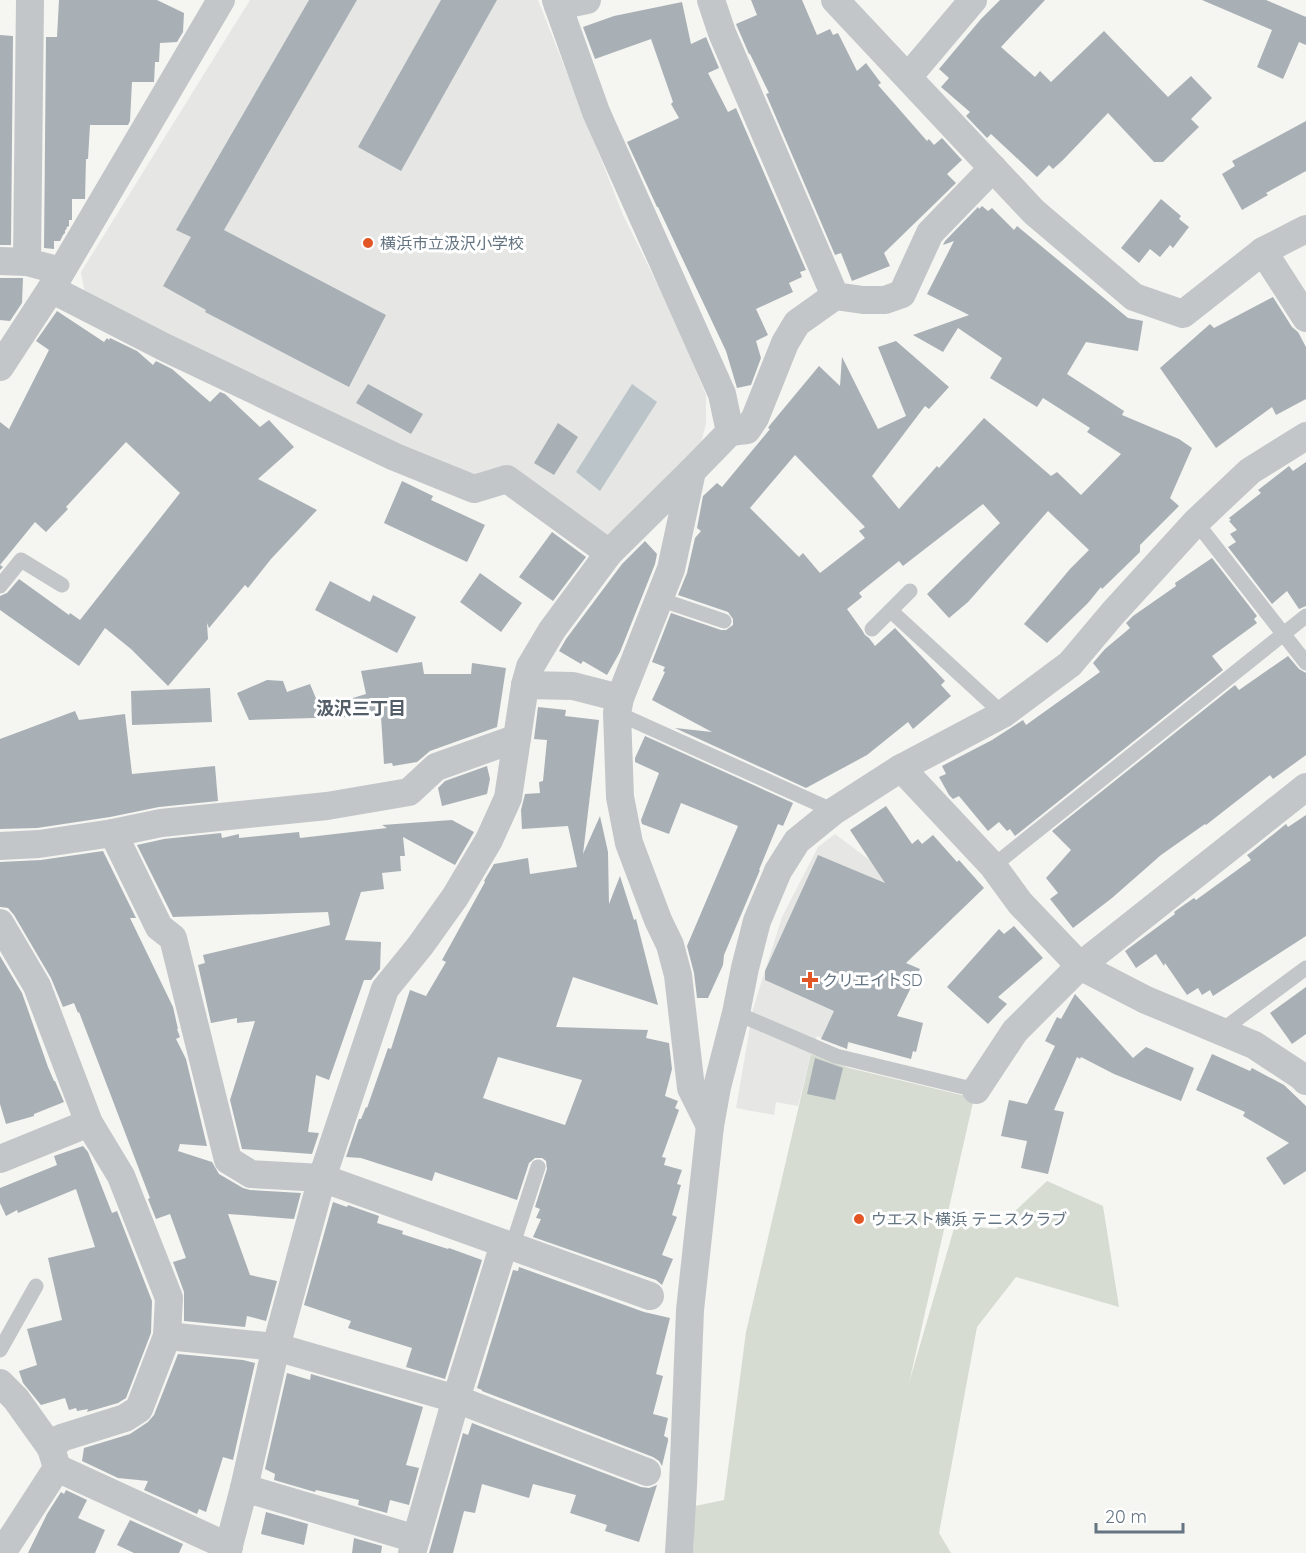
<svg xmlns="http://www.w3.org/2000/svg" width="1306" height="1553" font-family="Quicksand,'Noto Sans JP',sans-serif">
<rect width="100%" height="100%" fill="#f5f5f1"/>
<g fill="#e6e7e5">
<path d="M250,0h288l85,215 55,111 28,69v29l-7,26 -81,87h-14l-136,-59 -383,-184 -4,-22z"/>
<path d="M835,834l85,64 -51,102 -22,48 -30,-12 -6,18 -13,52 -22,-4 -2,13 -38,-7 17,-99 29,-92 36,-70z"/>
</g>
<path fill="#d6dcd2" d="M811,1054l38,14 125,30 -65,285 46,-158 41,4 51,-48 56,25 16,101 -103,-30 -39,50 -38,206 12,20h-258l2,-47 29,-6 22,-168z"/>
<path fill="#bac4c9" d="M632,384l25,18 -57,89 -24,-19z"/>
<g fill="#a8b0b6" fill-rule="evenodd">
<path d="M59,0h98l27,13 -1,19 -6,10 -17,1 -1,19h-4l-1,20h-22l-2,39 -2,4h-38l-2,34h-2l-1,40h-13v21h-3v6l-2,1 -1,3h-1v3l-2,2 -3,6h-6v8l-10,-1 2,-211h11z"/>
<path d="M309,0h48l-133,230 162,85 -37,72 -144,-75 1,-2 -43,-24 28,-49 -15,-7z"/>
<path d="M441,0h56l-96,171 -43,-24z"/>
<path d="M751,0h51l15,35 13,-6 3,6 5,-2 19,38 9,-8 15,20 -3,2 49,56 2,-2 5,6 8,-7 20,22 -15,14 9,9 -72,70 6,13 -38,15 -11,-28 -6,2 -69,-161 3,-1 -19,-39h-1l-13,-30 21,-9z"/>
<path d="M1000,0h45l-44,47 34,30 5,-6 11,11 53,-51 64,66 23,-21 21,22 -21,21 8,8 -36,35h-9l-46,-49 -45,47 -10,9 -4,-4 -12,12 -46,-43 -4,4 -21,-22 4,-4 -29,-25 8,-9 -10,-9 42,-50z"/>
<path d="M1202,0h64l40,17v28l-7,-3 -16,37 -26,-12 15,-37z"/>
<path d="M682,2l9,42 15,-7 13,31 -11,5 20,39 8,-4 70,162 -6,2 2,5 -13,6 4,9 -37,17 12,26 -12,6 5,17 -10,27 -14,3 -11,-37 -68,-144h-1l-30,-65 52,-24 -8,-14 2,-2 -22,-63 -56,20 -12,-32 31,-11z"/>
<path d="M0,35l13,1 -2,209h-11z"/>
<path d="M1306,121v50l-40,22 2,2 -26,15 -20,-36 13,-8 -3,-5z"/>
<path d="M1161,199l20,17 -2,3 10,8 -16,21 -3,-3 -10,12 -10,-8 -11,14 -18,-15z"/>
<path d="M982,206l6,5 4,-3 22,22 3,-4 111,92 15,3 -5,30 -52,-9 -19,32 57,37 -2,4 57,24 13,9 -22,50 9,8 -39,39v7l-38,37 -1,-2 -13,16 -41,40 -23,-19 46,-55 19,-19 -41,-39 -80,91 -19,16 -22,-24 73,-71 -17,-19 -80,62 -4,-5 -40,32 3,4 -15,12 15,21 3,5 4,3 6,8 20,-18 50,53 -4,4 10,11 -38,33 -5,-7 -41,33 -61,33 -131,-60 37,4 -60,-32 13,-28 -2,-1 2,-4 -13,-5 19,-49 50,17h5l7,-5v-6l-5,-7 -50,-17 9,-22 8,-35 6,-7 -4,-3 6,-32 14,-13 5,4 48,-58 -2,-1 2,-3 49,-59 21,20 2,-29 36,72 28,-13 -28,-69 18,-6 53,46 -20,22 -4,-3 -53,70 27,33 38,-43 2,2 45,-50 67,58 6,-4 24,23 40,-41 -34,-22 3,-4 -47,-30 -6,9 -47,-29 12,-20 -44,-30 -15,24 -30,-17 56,-20 -42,-21 27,-53 -11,4 2,-4 33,-34 1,2zM795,455l70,72 -6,4 6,7 -45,35 -17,-20 -4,4 -49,-49z"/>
<path d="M0,278h23l-1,25 -12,18 -10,-1z"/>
<path d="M1273,297l19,30 6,5 8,15v52l-30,16 -4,-8 -56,41 -56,-80 50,-44 4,4z"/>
<path d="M57,311l47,31 3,-4 2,2 1,-2 27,13 16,14 3,-4 16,8 38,33 10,-10 5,2 35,33 9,-7 25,27 -36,32 59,31 -46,49 -23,29 -3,-3 -36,43 -2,-5 1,16 -40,47 -37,-37 -26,-21 -26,38 -79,-56v-14l7,-3 12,-14 50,36 1,-2 10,7 100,-127 -54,-51 -60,65 2,2 -22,23 -11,-10 -35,43 3,2 -3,3v-148l9,7 40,-79 -13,-9z"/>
<path d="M368,384l55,30 -12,20 -55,-31z"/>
<path d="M558,423l20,14 -24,38 -20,-12z"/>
<path d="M1306,462v144l-7,3 -12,-18 -15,13 -44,-57 8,-5 -6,-8 7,-4 -8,-9 2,-1 -2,-2 32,-25 -3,-3 31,-24 4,5z"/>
<path d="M402,481l31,15 -2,4 54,25 -18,37 -83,-39z"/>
<path d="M552,532l34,25 -33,44 -34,-24z"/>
<path d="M645,541l12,13 -2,10 -35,88 -13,23 -24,-14 -2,3 -22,-13 7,-12 56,-75z"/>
<path d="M1212,558l45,58 -3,3 3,4 -45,33 11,14 -208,166 -5,-7 -3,2 -8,-9 -11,9 -29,-35 -6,3 -4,-4 -10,-18 7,-3 -4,-8 50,-26 31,-20 3,5 74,-53 -7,-9 12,-14 25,-21 -4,-5 7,-7 43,-30 -1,-3z"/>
<path d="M480,573l42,30 -21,29 -41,-30z"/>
<path d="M330,581l40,21 3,-7 43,22 -19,36 -82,-43z"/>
<path d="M1288,656l11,13 7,4v82l-33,24 -3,-4 -64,50 -1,-1 -44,31 -49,43 -39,30 -23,-29 8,-6 -12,-15 25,-28 -19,-19 183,-146 4,5z"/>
<path d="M422,662l2,12h47l1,-11 34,5 -9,59 -67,24 -13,11 -24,4 -1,-3 -8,1 -3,-48 -132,4 -12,-27 30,-13 16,1 4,11 23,-8 10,24 46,-14 -5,-23z"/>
<path d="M210,688l2,34 -80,3 -1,-34z"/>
<path d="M538,707l28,3 -1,6 34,4 -16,134 17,-38 8,36 1,52 11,-28 14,44 2,-1 22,86 -85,-28 -17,50 92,3 -2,8 23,5 3,26 -7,27 13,5 -3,7 4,2 -17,47 4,1 -2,7 18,5 -5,14 4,1 -9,30 5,2 -15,38 11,4 -11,26 -6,-5 -123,-43 8,-18 -5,-1 4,-9 -5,-2 12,-38 -1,-8 -4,-3h-7l-6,5 -12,37 -82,-28 -3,9 -71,-23 -15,-1 13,-38h2l5,-12 1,1 21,-60 3,1 19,-59 16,6 20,-34 -4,-2 43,-78 -1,-1 10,-17 34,-6 2,16 47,-7 -9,-41 -46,3 -1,-19 4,-16 15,-1 -1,-11 4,-1 4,-41 -13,-1zM498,1057l84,23 -17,45 -82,-27z"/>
<path d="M75,711l4,9 46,-6 7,60 83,-8 3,35 -59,6 -49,10 -73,11 -37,1v-90z"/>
<path d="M645,736l148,67 -10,23 -5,-2 -19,46h1l-36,85 -1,10 -15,33h-11l-3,-25 -7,-27 51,-120 -57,-23 -12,31 -27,-10 -1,-4 18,-47 -24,-11v-4z"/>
<path d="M487,766l3,13 -3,15 -45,12 -4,-18 7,-7z"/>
<path d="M886,806l26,38 6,-5 4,5 11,-9 24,27 2,-2 25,28 -78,75 14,6 -23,47 26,7 -7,29 -3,-1 -2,8 -63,-17 -1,7 -26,-10 13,-28 -69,-31v-9l53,-116 67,28 -35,-53z"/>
<path d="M1306,815v121l-93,60 -3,-6 -8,5 -4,-7 -11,7 -22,-32 -1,3 -8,-12 -20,14 -11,-17 50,-37 -1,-2 7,-5 13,-9 2,2 55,-40 -4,-5 3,-2 36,-29 2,3z"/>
<path d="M452,820l22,12 -19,33 -52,-28 2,19h-5l1,15 -19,2 2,16 -23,3 -16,48 36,2 -1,27 -9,11h-7l-35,100 -13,-5 -8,57 11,1 -7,21 -70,-5 -12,-49 25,-79 -18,2v-5l-26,5 -13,-58 7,-2 -2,-8 127,-30 -2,-13 -155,5 -36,-72 27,-6 57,-6 1,5 17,-4v4l60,-6 1,6 87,-10 -5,-3z"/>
<path d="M103,851l33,67h-6l43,89 5,22h-1l3,8 -4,2 10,20 21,87 -27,-2 -2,7 34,11 7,12 24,14 7,2 51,3 -7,26 -66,-5 22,61 27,6 -11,40 -19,-5 -2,11 -61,-6v-29l-11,-30 13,-4 -16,-44 -14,5 -8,-20 2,-1 -71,-186 -1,1 -4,-10 -11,4 -12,-29 -37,-63 -6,-7 -8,-1v-45l41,-2z"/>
<path d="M1014,926l29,32 -45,39 9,7 -19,20 -41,-37 52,-58 5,5z"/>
<path d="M0,956l22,37 26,74 6,14h1l9,21 -30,12v2l-28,8 -6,-20z"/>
<path d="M1306,987v47l-14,10 -22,-31z"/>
<path d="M1075,994l58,64 13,-11 48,21 -13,33 -67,-27 -33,-17 -1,2 -3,-2 -23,53 10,2 -16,62 -27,-6 6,-27 -26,-5 8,-36 18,4 28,-58 -10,-5 12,-24 4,2z"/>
<path d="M1212,1054l38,17 2,-3 32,17 22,21v65l-22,14 -18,-27 23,-15 -46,-27 2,-4 -49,-22z"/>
<path d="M815,1058l28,10 -8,32 -28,-6z"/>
<path d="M83,1146l5,6 24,61 5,-2 35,90 -1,32 -25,65 -8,5 -31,9 1,-3 -11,2 -1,-3 -7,2 -4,-12 -24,7 -18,-22 -4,-12 18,-6 -10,-36 35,-9 -14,-62 47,-11 -19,-58 -58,24 -1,-3 -11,6 -6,-13v-15l57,-23 -3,-9z"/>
<path d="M333,1202l14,5 1,-2 31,11 -2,7 26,8 -1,3 46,15 1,-1 33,12 -37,119 -39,-12 6,-19 -64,-20 3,-7 -47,-16z"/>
<path d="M519,1267l125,45 26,6 -14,56 7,2 -10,38 15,4 -4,18 4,2v3l-6,25 -3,-5 -6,-4 -171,-66v-1l-5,-2 36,-118 5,1z"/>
<path d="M178,1354l65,6 12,3 -22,97 -10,-3 -17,55 -7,-3 -2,5 -53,-24 4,-9 -30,-3 -36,-17 2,-13 46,-14 18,-12 6,-7z"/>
<path d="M287,1373l23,7 1,-6 112,33 -17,58 13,3 -10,37 -19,-5 -3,13 -29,-8 1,-5 -43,-10 -1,2 -41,-12 1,-6 -10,-5z"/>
<path d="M472,1423l169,64 8,1 8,-3 -18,57 -34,-11 2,-6 -37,-12 6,-18 -43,-11 -4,14 -47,-14 -7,29 -11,-2 -11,42h-24l34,-120 5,2z"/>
<path d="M66,1490l21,10 -9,18 27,12 -10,23h-67l19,-39 14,-22 3,2z"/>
<path d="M266,1512l42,12 -4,21 -43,-11z"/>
<path d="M130,1520l53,24 -4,9h-45l-17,-8z"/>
<path d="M354,1538l28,8 -1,7h-29z"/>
</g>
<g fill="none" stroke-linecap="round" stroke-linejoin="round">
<g stroke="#c2c6c9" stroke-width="15">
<path d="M1196,522l110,141"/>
<path d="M0,586l21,-26 41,25"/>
<path d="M659,599l65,22"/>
<path d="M891,611l112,103"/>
<path d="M872,629l38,-38"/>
<path d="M617,713l217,98"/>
<path d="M993,866l313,-250"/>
<path d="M736,1013l100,43 140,34"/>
<path d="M1221,1031l85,-63"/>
<path d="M512,1247l26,-80"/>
<path d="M0,1350l36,-64"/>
</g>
<g stroke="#c2c6c9" stroke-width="28">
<path d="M30,0l-3,262 34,9"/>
<path d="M711,0l11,33 113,263"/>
<path d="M835,0l199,212 100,85 49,17 80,-63 43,67"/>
<path d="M558,6l29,-6"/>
<path d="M908,77l65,-77"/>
<path d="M1263,251l43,-22"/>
<path d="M0,261l27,1"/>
<path d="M51,289l115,59 229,109 79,32 33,-10 102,74"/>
<path d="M0,367l51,-78 170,-289"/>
<path d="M730,432l17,-2 8,-12 30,-75 12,-20 38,-27 28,4h22l17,-6 28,-61 63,-65"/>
<path d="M692,471l-21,98 -51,129 -3,15 3,84 9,46 29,77 12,25 8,30 13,113 19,38"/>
<path d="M525,685l48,1 47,12"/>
<path d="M901,768l92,98 27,37 60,63 66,34 108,45 47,31 5,5"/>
<path d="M113,833l46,94 14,11 55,222 23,14 71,4 328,118"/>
<path d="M0,846l39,-2 74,-11 48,-10 166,-17 82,-14 27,-25 81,-29"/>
<path d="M0,923l37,63 52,137 32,53 48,122 -2,38 109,11 180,52 191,73"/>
<path d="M976,1090l39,-59 65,-65 226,-179"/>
<path d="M0,1159l89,-36"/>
<path d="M0,1383l16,16 35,49"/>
<path d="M57,1468l172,79"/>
<path d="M244,1488l172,51"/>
<path d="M2,1553l55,-85 -6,-20 10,-10 64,-20 14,-9 28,-73"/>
<path d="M227,1553l17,-65 32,-141 46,-169 63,-189 35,-43 35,-49 34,-57 19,-42 17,-113 5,-18 22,-37 57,-77 83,-82 38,-39 -8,-38 -126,-282 -40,-112"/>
<path d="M412,1553l44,-154 48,-155"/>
<path d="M679,1553l4,-67 7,-176 20,-184 7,-39 19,-74 9,-45 12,-47 21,-50 19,-30 37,-30 67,-43 102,-54 67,-50 43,-51 83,-91 54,-51 56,-35"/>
</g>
</g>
<g fill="#e25524" stroke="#fff" stroke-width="2">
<circle cx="368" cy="243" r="6"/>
<path d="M807 971h6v6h6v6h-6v6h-6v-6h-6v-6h6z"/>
<circle cx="859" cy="1219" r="6"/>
</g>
<g text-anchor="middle" stroke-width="6" stroke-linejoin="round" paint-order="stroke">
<g font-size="16" fill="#647482" stroke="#fff" text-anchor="start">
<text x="380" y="249">横浜市立汲沢小学校</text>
<text x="822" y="986">クリエイトSD</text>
<text x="871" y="1225">ウエスト横浜 テニスクラブ</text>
</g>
<g font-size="18" font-weight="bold" fill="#525d67" stroke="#fff">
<text x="361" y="715">汲沢三丁目</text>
</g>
</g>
<path d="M1096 1523v9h87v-9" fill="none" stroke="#647482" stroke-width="3"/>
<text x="1105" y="1523" font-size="18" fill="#647482" stroke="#ffffff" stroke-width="4.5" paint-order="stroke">20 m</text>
</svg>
